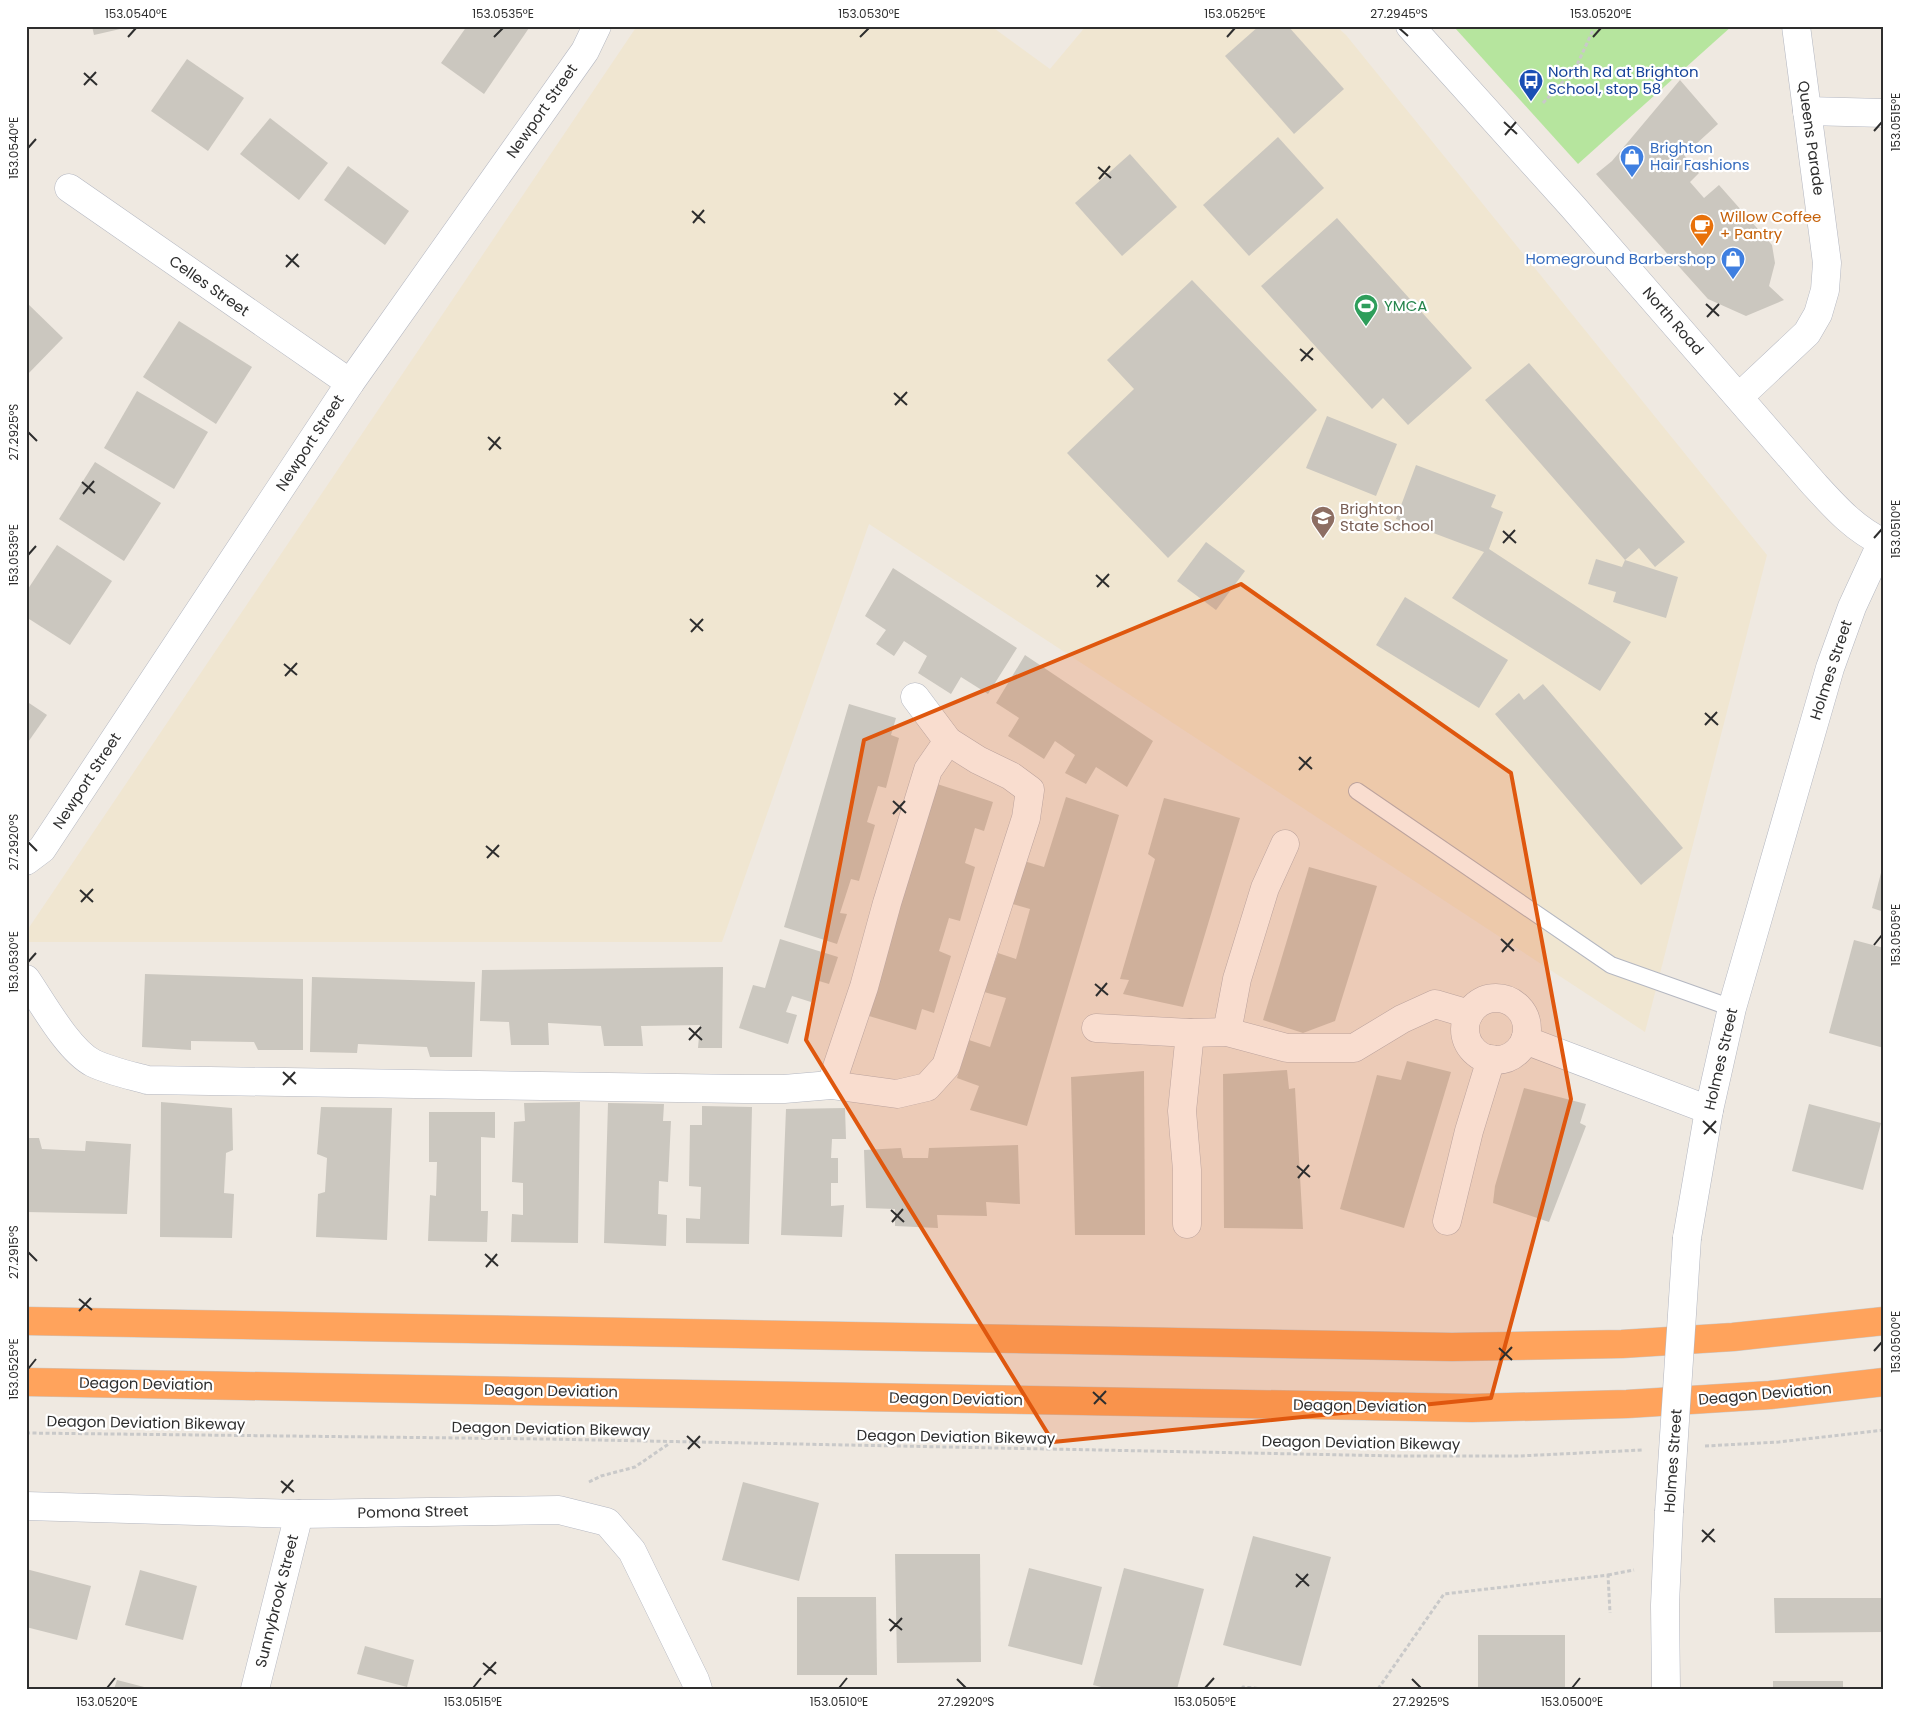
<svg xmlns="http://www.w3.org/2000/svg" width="1910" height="1715" font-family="Poppins,sans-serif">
<rect width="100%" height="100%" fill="#efe9e1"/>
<path fill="#f0e6d1" d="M637,26h354l59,43 36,-43h250l10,9 421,520 -122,477 -776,-508 -147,418h-696v-10z"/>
<path fill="#b6e59e" d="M1457,26h275l-154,138 -123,-136z"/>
<g fill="#cbc7bf">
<path d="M92,26h37v1l-35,8z"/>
<path d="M467,26h59l3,2 -45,66 -43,-31z"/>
<path d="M1259,26h29l56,63 -50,45 -69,-78z"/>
<path d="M187,59l57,39 -36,53 -57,-40z"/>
<path d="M1680,80l38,44 -34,31 15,18 -9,9 14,16 15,-13 53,60 3,18 -6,23 15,14 -38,16 -38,-17 -112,-125 16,-13z"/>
<path d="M270,118l58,45 -29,37 -59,-46z"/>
<path d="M1278,137l46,51 -75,68 -46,-51z"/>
<path d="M1130,154l47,53 -55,49 -47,-53z"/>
<path d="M348,166l61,45 -24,34 -61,-45z"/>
<path d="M1337,218l135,150 -64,57 -25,-27 -11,11 -111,-123z"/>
<path d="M1192,280l125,130 -149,148 -101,-105 67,-64 -27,-29z"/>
<path d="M26,302l37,36 -37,38z"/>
<path d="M179,321l73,46 -36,57 -73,-47z"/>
<path d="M1529,363l156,179 -30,25 -16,-19 -14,12 -140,-160z"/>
<path d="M137,391l71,41 -34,57 -70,-41z"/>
<path d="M1327,416l70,28 -21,52 -70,-28z"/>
<path d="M95,462l66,41 -37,58 -65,-42z"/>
<path d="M1416,465l80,30 -5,12 12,5 -14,37 142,93 -31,49 -148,-93 32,-46 -88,-33z"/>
<path d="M1206,542l39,29 -29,39 -39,-29z"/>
<path d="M57,545l55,36 -42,64 -44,-28v-25z"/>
<path d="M1596,559l26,8 3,-7 53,17 -12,41 -53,-16 3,-10 -28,-8z"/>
<path d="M893,568l124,80 -29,46 -27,-17 -10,17 -33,-21 9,-17 -23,-15 -10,15 -18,-12 10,-14 -21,-14z"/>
<path d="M1405,597l103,63 -29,48 -103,-63z"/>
<path d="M1025,655l128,86 -26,46 -31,-20 -10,17 -21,-11 10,-18 -20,-14 -11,18 -36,-23 11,-18 -23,-15z"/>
<path d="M1543,684l140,164 -42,37 -146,-171 24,-21 5,7z"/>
<path d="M26,701l21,14 -21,30z"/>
<path d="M849,704l47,14 -5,17 8,3 -13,50 -8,-2 -11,36 8,3 -16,56 -8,-2 -11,34 7,1 -10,30 -53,-17z"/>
<path d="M934,783l59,19 -9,29 -9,-3 -10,35 10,4 -15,54 -11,-3 -10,33 12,5 -17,57 -12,-4 -6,21 -47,-14z"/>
<path d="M1066,797l53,18 -92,311 -57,-16 9,-24 -22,-8 12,-38 21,7 16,-49 -22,-6 14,-39 18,6 14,-50 -21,-6 15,-42 20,6z"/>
<path d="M1164,798l76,20 -57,189 -60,-13 6,-14 -9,-1 35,-120 -7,-5z"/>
<path d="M1883,865h1v47l-12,-4z"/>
<path d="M1309,867l68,19 -42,135 -32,12 -40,-13z"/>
<path d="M780,939l58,18 -9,27 -10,-3 -8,21 -19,-6 -6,16 11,3 -9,29 -49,-16 14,-43 12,3z"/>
<path d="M1854,940l30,8v100l-55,-15z"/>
<path d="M723,967l-1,81h-24l2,-23 -59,1 2,20h-39l-3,-20 -53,-3 1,22h-38l-2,-23 -29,-1 2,-51z"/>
<path d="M145,974l158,5v71h-45l-4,-8 -63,-1v9l-49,-3z"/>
<path d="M312,977l163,5 -3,75h-42l-3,-10 -69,-3 -1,9 -47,-1z"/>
<path d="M1407,1061l44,11 -47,156 -64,-19 37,-134 24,5z"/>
<path d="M1287,1070l2,19 6,-1 8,141 -79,-1 -1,-154z"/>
<path d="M1144,1071l1,164h-70l-4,-158z"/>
<path d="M1524,1088l62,16 -6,19 6,3 -37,96 -56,-19 2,-17z"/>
<path d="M161,1102l71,6 1,42 -7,3 -2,40 10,1 -2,44 -72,-1z"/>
<path d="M580,1102l-2,141 -67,-1 1,-28 11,1v-32l-11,-1 2,-60 11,-1 -1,-18z"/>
<path d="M608,1103l56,1 -1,17h8l-3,61 -9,-1 -1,33 9,1 -1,31 -62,-3z"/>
<path d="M1809,1104l72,19 -18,67 -71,-19z"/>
<path d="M702,1106l50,1 -3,137 -63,-1v-25l14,1 1,-32 -12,-1 1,-61h12z"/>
<path d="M321,1107l71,1 -5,132 -71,-3 2,-43 7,-2 2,-34 -10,-4z"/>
<path d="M845,1108l1,31h-14l-1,19h7v25h-7v23l13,-1 -2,32 -61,-2 5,-126z"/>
<path d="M429,1112h66v26l-14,-1v74h7l-1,31 -59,-1 2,-46 6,1 1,-34h-8z"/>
<path d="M26,1138h13l3,11 43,2 1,-10 45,3 -4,70 -101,-2z"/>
<path d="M1018,1145l2,59 -34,-2 1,14 -50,-1 1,13 -43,-2v-17l-29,-1 -2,-58 37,-2 2,10h25l1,-10z"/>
<path d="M743,1482l76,21 -20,78 -77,-21z"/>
<path d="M1253,1536l78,21 -30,109 -78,-21z"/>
<path d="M895,1554h85l1,108 -84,1z"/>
<path d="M1029,1568l73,19 -20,78 -74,-19z"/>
<path d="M1124,1568l80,21 -27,100h-68l-16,-4z"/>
<path d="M26,1569l65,17 -14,54 -51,-13z"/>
<path d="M140,1570l57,16 -14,54 -58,-15z"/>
<path d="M797,1597h79l1,78h-80z"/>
<path d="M1774,1598h110v34l-109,1z"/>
<rect x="1478" y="1635" width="87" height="54"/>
<path d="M365,1646l49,14 -7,27 -50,-13z"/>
<path d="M117,1680l31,8v1h-34z"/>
<rect x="1773" y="1681" width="70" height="8"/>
</g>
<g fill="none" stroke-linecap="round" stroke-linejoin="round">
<defs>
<path id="lane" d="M1357,791l254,174 121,43"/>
<g id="street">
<path d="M1807,111l77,2"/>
<path d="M69,188l281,195"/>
<path d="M1739,397l68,-64 11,-19 7,-24 2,-27 -31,-237"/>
<path d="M26,861l16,-12 308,-466 235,-332 12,-25"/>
<path d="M26,979c16,23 42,71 67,84 17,8 36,12 54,17l597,9h40l47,-4 66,9 30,-7 19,-21 80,-248 4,-28 -19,-14 -33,-16 -30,-19 -33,-44"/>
<circle cx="1496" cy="1029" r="31"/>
<path d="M1096,1028l94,5 37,-1 60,16h67l48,-29 33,-15 34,10"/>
<path d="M1227,1032l10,-53 28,-91 20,-44"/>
<path d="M1525,1040l184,70"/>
<path d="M831,1085l33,-98 23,-84 41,-133 20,-29"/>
<path d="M1447,1221l22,-90 22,-72"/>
<path d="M1187,1224v-54l-5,-59 8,-78"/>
<path d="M1687,1238l22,-128 23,-102 98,-340 22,-61 30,-65"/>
<path d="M26,1506l273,8 260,-4 48,12 25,29 63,129 3,9"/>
<path d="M255,1689l44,-175"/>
<path d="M1666,1689l-1,-84 4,-93"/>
</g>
<path id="secondary" d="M1410,26l163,181 240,276c21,23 41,46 71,60"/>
<g id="highway">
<path d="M26,1321l1426,26 170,-3 111,-7 151,-16"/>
<path d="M26,1382l1446,26 155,-4 143,-9 114,-13"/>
</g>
</defs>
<use href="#lane" stroke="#b4b7c1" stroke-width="18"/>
<use href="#street" stroke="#b4b7c1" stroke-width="29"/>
<use href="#secondary" stroke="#b4b7c1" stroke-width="29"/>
<use href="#highway" stroke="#c9c9c9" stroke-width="29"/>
<g stroke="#c9c9c9" stroke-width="3" stroke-dasharray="4 2.5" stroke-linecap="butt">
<path d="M1543,103l32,-34 20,-43"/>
<path d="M26,1433l521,6 852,17h120l123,-6"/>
<path d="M1705,1446l74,-4 105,-12"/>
<path d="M589,1482l12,-6 34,-9 35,-24"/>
<path d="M1608,1575l26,-5"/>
<path d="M1242,1689l1,-2 21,2"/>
<path d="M1378,1689l66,-95 164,-19 2,38"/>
</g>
<use href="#lane" stroke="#fff" stroke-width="16"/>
<use href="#street" stroke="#fff" stroke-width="28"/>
<use href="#secondary" stroke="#fff" stroke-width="28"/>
<use href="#highway" stroke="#ffa35c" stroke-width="28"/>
<defs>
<path id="street-bridge" d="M1669,1512l18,-274"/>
</defs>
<use href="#street-bridge" stroke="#b4b7c1" stroke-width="29" stroke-linecap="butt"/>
<use href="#street-bridge" stroke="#fff" stroke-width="28"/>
</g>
<path fill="#df570e" fill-opacity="0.2" stroke="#df570e" stroke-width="4" stroke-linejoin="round" d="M1241,584l270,189 60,326 -80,299 -438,44 -247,-402 58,-300z"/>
<path fill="none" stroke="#2e2e2e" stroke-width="2" d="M1399,28l9,8M128,37l8,-9M494,37l9,-9M860,37l9,-9M1227,37l8,-9M1593,37l8,-9M84,73l13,12M84,85l12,-13M1504,122l13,12M1874,131l8,-9M1505,135l11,-13M28,148l8,-9M1098,167l13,11M1099,179l11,-13M692,211l13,12M693,223l11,-13M286,255l13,12M286,267l12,-13M1706,304l13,12M1707,317l12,-13M1300,349l13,11M1301,361l12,-13M894,393l13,12M895,405l12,-13M28,432l9,9M488,437l13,12M489,450l11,-13M82,482l13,11M83,494l11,-13M1503,531l13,12M1874,538l8,-9M1503,543l12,-13M28,555l8,-9M1096,575l13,12M1097,587l12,-13M690,619l13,12M691,632l12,-13M284,664l13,11M285,676l12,-13M1705,713l13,12M1705,725l12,-13M1299,757l13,12M1299,770l12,-13M893,801l13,12M893,814l12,-13M28,842l9,9M486,846l13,11M487,858l12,-13M80,890l13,12M81,902l12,-13M1501,939l13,12M1874,945l8,-10M1502,952l11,-13M28,962l8,-9M1095,984l13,11M1096,996l11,-13M689,1028l13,12M689,1040l12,-13M283,1072l13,12M283,1085l12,-13M1703,1121l13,12M1704,1134l12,-13M1297,1166l13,11M1298,1178l11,-13M891,1210l13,12M892,1222l11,-13M28,1252l9,9M485,1254l13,12M486,1267l11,-13M79,1299l13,11M79,1311l12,-13M1499,1348l13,12M1874,1351l8,-9M1500,1360l12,-13M28,1369l8,-10M1093,1392l13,12M1094,1404l12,-13M687,1436l13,12M688,1449l12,-13M281,1481l13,11M282,1493l11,-13M1702,1530l13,12M1702,1542l12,-13M1296,1574l13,12M1296,1587l12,-13M889,1619l13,11M890,1631l12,-13M483,1663l13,11M484,1675l12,-13M957,1679l9,9M1412,1679l9,9M107,1688l8,-10M473,1688l8,-10M839,1688l8,-10M1205,1688l9,-10M1572,1688l8,-10"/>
<defs>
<symbol id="bus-pin" viewBox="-11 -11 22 30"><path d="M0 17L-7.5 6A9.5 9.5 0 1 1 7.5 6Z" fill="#1a4fb4" stroke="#fff"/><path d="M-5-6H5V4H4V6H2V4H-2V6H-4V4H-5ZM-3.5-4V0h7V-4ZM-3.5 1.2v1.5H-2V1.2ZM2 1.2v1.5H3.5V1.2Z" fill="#fff"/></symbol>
<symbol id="shop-pin" viewBox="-11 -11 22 30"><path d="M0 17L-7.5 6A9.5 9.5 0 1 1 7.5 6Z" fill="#3f7fe0" stroke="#fff"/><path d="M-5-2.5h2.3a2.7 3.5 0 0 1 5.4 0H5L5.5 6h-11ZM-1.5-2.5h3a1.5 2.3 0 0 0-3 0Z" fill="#fff"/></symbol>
<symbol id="cafe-pin" viewBox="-11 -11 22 30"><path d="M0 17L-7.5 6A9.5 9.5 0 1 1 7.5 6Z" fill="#e8710a" stroke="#fff"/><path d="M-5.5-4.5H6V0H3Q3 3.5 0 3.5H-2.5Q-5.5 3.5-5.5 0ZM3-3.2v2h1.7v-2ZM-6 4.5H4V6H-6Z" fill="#fff"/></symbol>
<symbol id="stadium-pin" viewBox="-11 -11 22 30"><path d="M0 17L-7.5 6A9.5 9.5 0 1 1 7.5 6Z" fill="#2e9e5b" stroke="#fff"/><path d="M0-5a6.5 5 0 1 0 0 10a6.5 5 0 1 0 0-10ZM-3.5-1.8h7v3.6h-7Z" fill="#fff"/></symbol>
<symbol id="school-pin" viewBox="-11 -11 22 30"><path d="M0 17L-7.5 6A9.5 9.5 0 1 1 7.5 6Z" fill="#8d6e63" stroke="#fff"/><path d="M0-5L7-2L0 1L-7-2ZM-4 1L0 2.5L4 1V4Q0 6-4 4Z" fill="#fff"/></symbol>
</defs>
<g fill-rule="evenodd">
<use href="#bus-pin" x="1517" y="67" width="28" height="38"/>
<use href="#shop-pin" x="1618" y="143" width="28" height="38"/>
<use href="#cafe-pin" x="1688" y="212" width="28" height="38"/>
<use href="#shop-pin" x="1719" y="245" width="28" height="38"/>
<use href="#stadium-pin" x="1352" y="292" width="28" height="38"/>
<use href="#school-pin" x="1309" y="504" width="28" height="38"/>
</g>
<g text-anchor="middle" stroke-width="4.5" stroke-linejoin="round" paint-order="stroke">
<g font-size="15" fill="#164399" stroke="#fff" text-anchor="start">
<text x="1548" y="77">North Rd at Brighton<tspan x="1548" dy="17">School, stop 58</tspan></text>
</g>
<g font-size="15" fill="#2e2e2e" stroke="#fff">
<text transform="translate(542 111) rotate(-55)" y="5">Newport Street</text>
<text transform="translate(1811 138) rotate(82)" y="5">Queens Parade</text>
<text transform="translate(209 286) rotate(35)" y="5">Celles Street</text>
<text transform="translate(1673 321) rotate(49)" y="5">North Road</text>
<text transform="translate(310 443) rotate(-57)" y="5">Newport Street</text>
<text transform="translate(1831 670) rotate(-72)" y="5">Holmes Street</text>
<text transform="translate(87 781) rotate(-57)" y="5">Newport Street</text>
<text transform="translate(1721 1059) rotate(-77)" y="5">Holmes Street</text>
<text transform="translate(146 1384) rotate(1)" y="5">Deagon Deviation</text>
<text transform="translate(551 1391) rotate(1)" y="5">Deagon Deviation</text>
<text transform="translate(1765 1394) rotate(-5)" y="5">Deagon Deviation</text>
<text transform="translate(956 1399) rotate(1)" y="5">Deagon Deviation</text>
<text transform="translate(1360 1406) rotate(1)" y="5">Deagon Deviation</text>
<text transform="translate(146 1423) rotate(1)" y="5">Deagon Deviation Bikeway</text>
<text transform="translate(551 1429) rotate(1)" y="5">Deagon Deviation Bikeway</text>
<text transform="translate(956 1437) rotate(1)" y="5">Deagon Deviation Bikeway</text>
<text transform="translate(1361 1443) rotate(1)" y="5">Deagon Deviation Bikeway</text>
<text transform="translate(1673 1461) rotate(-86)" y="5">Holmes Street</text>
<text transform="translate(413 1512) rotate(-1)" y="5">Pomona Street</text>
<text transform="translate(277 1601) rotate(-76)" y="5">Sunnybrook Street</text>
</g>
<g font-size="15" fill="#366cbe" stroke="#fff" text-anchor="start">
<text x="1650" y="153">Brighton<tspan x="1650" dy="17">Hair Fashions</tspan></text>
<text x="1716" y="264" text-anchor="end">Homeground Barbershop</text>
</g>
<g font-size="15" fill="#c56008" stroke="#fff" text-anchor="start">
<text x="1720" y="222">Willow Coffee<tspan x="1720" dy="17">+ Pantry</tspan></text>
</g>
<g font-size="15" fill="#27864d" stroke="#fff" text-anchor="start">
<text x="1384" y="311">YMCA</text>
</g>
<g font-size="15" fill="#785e54" stroke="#fff" text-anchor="start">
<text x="1340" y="514">Brighton<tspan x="1340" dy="17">State School</tspan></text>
</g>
</g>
<rect width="1910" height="1715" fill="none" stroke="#ffffff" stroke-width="55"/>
<rect x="28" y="28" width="1854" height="1660" fill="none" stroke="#2e2e2e" stroke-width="2"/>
<g font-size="12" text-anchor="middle" fill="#2e2e2e">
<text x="136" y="18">153.0540°E</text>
<text x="503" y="18">153.0535°E</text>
<text x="869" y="18">153.0530°E</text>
<text x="1235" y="18">153.0525°E</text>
<text x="1399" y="18">27.2945°S</text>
<text x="1601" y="18">153.0520°E</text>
<text transform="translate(1896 122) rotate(-90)" y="4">153.0515°E</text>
<text transform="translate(14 148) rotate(-90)" y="4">153.0540°E</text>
<text transform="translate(14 432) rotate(-90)" y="4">27.2925°S</text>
<text transform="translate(1896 529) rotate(-90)" y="4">153.0510°E</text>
<text transform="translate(14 555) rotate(-90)" y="4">153.0535°E</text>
<text transform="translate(14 842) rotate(-90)" y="4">27.2920°S</text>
<text transform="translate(1896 935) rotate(-90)" y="4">153.0505°E</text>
<text transform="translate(14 962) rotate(-90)" y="4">153.0530°E</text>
<text transform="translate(14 1252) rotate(-90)" y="4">27.2915°S</text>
<text transform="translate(1896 1342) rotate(-90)" y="4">153.0500°E</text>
<text transform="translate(14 1369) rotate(-90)" y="4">153.0525°E</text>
<text x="107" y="1706">153.0520°E</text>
<text x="473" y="1706">153.0515°E</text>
<text x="839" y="1706">153.0510°E</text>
<text x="966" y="1706">27.2920°S</text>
<text x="1205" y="1706">153.0505°E</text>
<text x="1421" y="1706">27.2925°S</text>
<text x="1572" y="1706">153.0500°E</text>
</g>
</svg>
